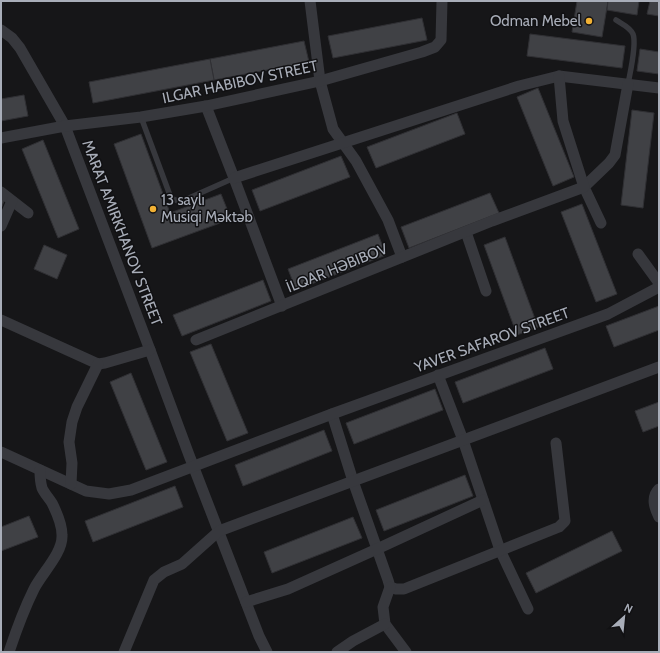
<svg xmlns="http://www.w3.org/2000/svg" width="660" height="653" font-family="Cabin,sans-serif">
<rect width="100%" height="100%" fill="#161618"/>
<g fill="#404145" stroke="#303034">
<path d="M577,1h31l-6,36 -30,-5z"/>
<path d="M608,1h31l-2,14 -30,-5z"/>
<path d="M650,1h9v15l-12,-2z"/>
<path d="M422,18l5,22 -94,18 -5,-22z"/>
<path d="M530,34l95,12 -3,22 -95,-12z"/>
<path d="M304,41l5,21 -95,18 -4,-21z"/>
<path d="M640,49l19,3v22l-22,-3z"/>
<path d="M210,59l4,21 -121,23 -4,-21z"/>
<path d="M538,88l36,89 -21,9 -36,-89z"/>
<path d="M24,95l4,21 -27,5v-22z"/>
<path d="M632,110l22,3 -11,95 -22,-3z"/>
<path d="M457,113l8,21 -89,34 -9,-21z"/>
<path d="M141,134l29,79 51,-19 10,25 -79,29 -38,-104z"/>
<path d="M43,140l36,89 -21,9 -36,-89z"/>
<path d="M341,156l9,21 -90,34 -8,-21z"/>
<path d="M490,193l9,20 -90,35 -8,-21z"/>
<path d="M1,197l4,1 -4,11z"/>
<path d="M582,204l35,90 -21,8 -35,-90z"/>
<path d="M378,234l8,21 -90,35 -8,-21z"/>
<path d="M505,237l33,90 -21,8 -33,-90z"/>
<path d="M44,245l23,10 -10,24 -23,-10z"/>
<path d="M263,280l8,21 -89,35 -9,-21z"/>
<path d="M659,306v24l-45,17 -8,-21z"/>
<path d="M211,344l37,89 -21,8 -37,-89z"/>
<path d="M545,348l8,21 -90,34 -8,-21z"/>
<path d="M131,373l36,89 -21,8 -36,-88z"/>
<path d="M435,389l8,21 -89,34 -8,-21z"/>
<path d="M659,402v24l-16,6 -8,-21z"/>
<path d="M324,430l8,21 -89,35 -8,-21z"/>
<path d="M465,475l8,21 -89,35 -8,-21z"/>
<path d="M175,486l8,21 -90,35 -8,-21z"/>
<path d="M29,516l9,21 -37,14v-24z"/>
<path d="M353,517l9,21 -90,35 -8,-21z"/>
<path d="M612,531l10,20 -86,42 -10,-20z"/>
</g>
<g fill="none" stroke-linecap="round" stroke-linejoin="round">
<g stroke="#37383d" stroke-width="5.5">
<path d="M616,20c6,4 14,7 17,14 4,10 -3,39 -5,50"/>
<path d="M141,117l30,81 9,4 54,-24"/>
</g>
<g stroke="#37383d" stroke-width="11">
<path d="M310,1l10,80 13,48 23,32 32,59 14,37"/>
<path d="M1,30l11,8 8,10 45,78 85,224 39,105 70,181 8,16"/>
<path d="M206,106l28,72 48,128"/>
<path d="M1,138l64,-12 76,-9 65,-11 114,-25 102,-29 13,-5 6,-7 1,-39"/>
<path d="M234,178l285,-92 40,-10 100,12"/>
<path d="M1,192l27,21"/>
<path d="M601,223l-17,-36 25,-24 6,-8 13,-71"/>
<path d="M1,226l11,-25"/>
<path d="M466,232l20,59"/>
<path d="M638,254l21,29"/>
<path d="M1,320l97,44 7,-1 45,-13"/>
<path d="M196,340l296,-119 92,-34 -21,-66 -4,-45"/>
<path d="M438,375l25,65 37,110 28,59"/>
<path d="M332,414l21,67 35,99 2,7 6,2h8l155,-62 6,-6 -9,-78"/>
<path d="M1,452l85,39 23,3 22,-4 201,-76 276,-100 51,-27"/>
<path d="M71,484l1,-21 -3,-21 3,-20 5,-15 21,-43"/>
<path d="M659,489c-8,8 -5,18 0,28"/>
<path d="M390,587l-7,20 2,17 21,28"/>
<path d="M246,602l42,-13 89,-40 106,-49"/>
<path d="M9,652c7,-21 15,-43 25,-63 8,-16 29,-36 28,-54 0,-11 -5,-22 -10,-32 -3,-5 -8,-10 -10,-15 -2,-7 -2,-12 -2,-18"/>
<path d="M124,652l30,-72 10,-8 18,-8 37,-33 440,-164"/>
<path d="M337,652l16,-11 32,-17"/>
</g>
</g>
<g fill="#f2b134" stroke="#111113" stroke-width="1.5">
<circle cx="589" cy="21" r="4"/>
<circle cx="153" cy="209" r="4"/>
</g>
<g text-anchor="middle" stroke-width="3" stroke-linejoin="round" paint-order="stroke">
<g font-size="15" fill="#a8adb8" stroke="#111113" text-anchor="end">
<text x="581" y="26">Odman Mebel</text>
<text x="161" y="205" text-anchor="start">13 saylı<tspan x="161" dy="17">Musiqi Məktəb</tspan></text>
</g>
<g font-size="15" fill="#a8adb8" stroke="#111113">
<text transform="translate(240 82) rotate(-12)" y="5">ILGAR HABIBOV STREET</text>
<text transform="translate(122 233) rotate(69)" y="5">MARAT AMIRKHANOV STREET</text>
<text transform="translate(337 268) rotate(-22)" y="5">İLQAR HƏBIBOV</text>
<text transform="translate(492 340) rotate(-20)" y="5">YAVER SAFAROV STREET</text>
</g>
</g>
<rect width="660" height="653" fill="none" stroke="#a8adb8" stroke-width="4"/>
<g transform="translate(624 617) rotate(27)" stroke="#111113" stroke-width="3" paint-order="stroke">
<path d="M0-3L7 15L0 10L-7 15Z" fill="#a8adb8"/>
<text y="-6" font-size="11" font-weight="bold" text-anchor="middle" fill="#a8adb8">N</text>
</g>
</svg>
